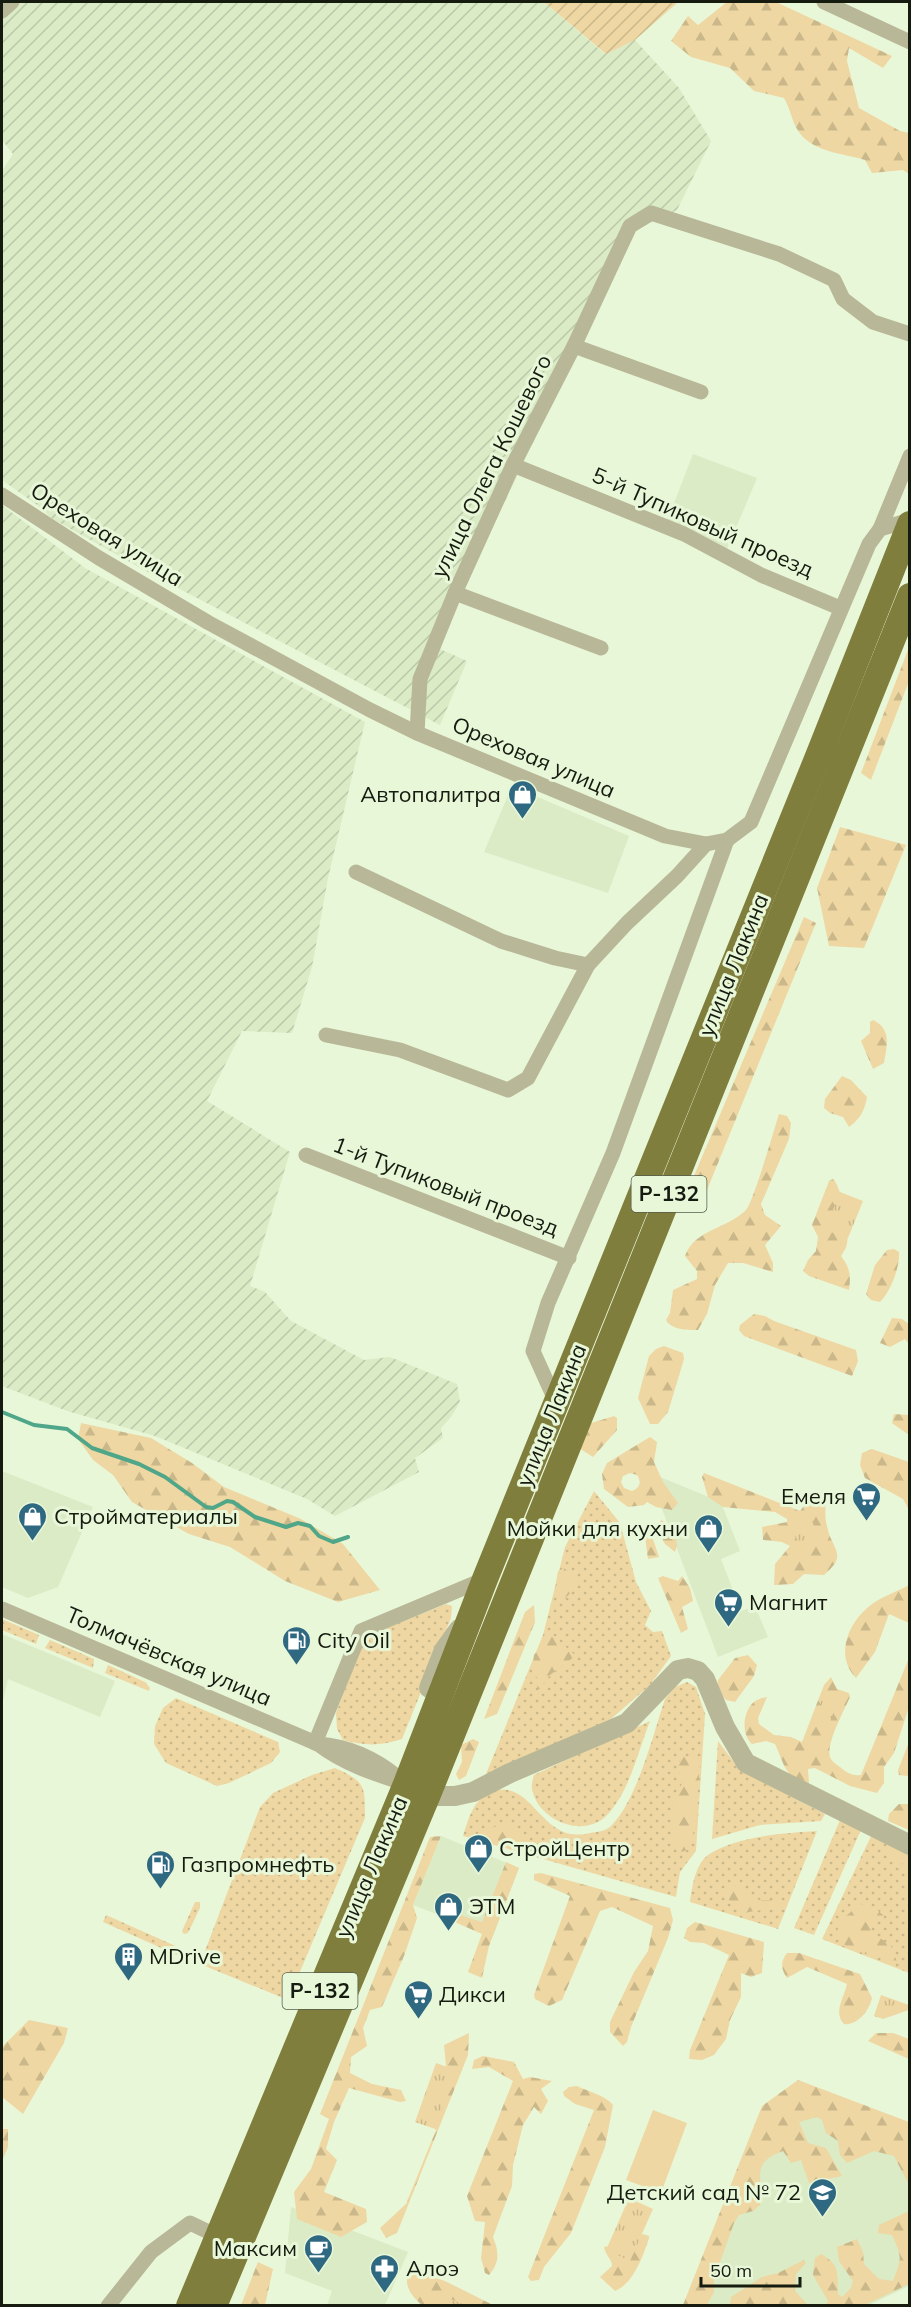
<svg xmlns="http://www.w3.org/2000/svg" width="911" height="2307" font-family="Mulish,sans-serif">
<defs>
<pattern id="industrial-furrows" width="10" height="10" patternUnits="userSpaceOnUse" patternTransform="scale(1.5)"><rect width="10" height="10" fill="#daebc6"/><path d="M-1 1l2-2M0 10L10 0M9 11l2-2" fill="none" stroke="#bac9a9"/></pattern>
<pattern id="grass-dots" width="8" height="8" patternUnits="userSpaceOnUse" patternTransform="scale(1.5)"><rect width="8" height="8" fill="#eed7a2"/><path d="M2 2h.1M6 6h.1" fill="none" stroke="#cbb88a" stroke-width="1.8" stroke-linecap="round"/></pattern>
<pattern id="forest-firs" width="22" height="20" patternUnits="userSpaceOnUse" patternTransform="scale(1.5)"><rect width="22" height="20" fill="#eed7a2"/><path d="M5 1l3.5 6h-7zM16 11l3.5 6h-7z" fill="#cbb88a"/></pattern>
<pattern id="park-tufts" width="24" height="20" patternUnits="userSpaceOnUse" patternTransform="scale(1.5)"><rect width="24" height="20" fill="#eed7a2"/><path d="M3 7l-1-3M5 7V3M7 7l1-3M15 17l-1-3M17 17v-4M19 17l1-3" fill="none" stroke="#cbb88a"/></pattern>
<pattern id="garden-furrows" width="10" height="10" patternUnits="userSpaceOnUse" patternTransform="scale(1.5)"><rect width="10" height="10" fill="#eed7a2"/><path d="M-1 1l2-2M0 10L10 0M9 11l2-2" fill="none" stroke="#cbb88a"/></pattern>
</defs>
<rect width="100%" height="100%" fill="#e9f7d9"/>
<g fill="#daebc6">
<path d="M693,454l64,24 -30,71 -61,-25z"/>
<path d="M512,786l117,50 -21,57 -124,-41z"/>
<path d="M2,1471l91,36 -35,80 -30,11 -26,-11z"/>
<path d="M648,1472l73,30 19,49 -19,8 20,52 14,-5 13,31 -50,20z"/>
<path d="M2,1634l113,47 -15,36 -92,-38 -6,26z"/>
<path d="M441,1836l78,32 -26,68 -80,-31z"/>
<path d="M802,2102l107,47v137l-40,19 -170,1 78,-195z"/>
<path d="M291,2207l117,45 -23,53h-58l5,-14 -47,-18z"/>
</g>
<g fill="url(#industrial-furrows)">
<path d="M14,2h530l61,52 30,-14 44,48 32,53 -34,69 -43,21 -176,369 -18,49 27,12 -27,64 -289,-151 -98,-55 -16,-14 -35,-25v-309l11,-17 -11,-14v-126z"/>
<path d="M2,505l83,63 280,154 -37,156 -16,89 -20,66 -50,-2 -35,70 83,51 -40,134 15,6 26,29 73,39 26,-3 67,27 3,18 -9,15 -10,11 2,10 -28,20 4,14 -84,44 -28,-17 -152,-63 -88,-25 -65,-25z"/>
</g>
<g fill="url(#grass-dots)">
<path d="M594,1491l26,32 16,59 15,29 -6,14 8,7 9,-1 9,25 -21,29 -47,41 -117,48 57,-139 22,-88z"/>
<path d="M446,1604l6,2 -1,12 -49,121c-20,7 -38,7 -59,1l-6,-11 -1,-16 27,-71 14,-10z"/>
<path d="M2,1619l37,16 -3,9 -34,-14z"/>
<path d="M50,1640l44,19 -1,9 -48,-20z"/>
<path d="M108,1665l37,17 5,6 -1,3 -44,-18z"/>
<path d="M687,1682l9,5 9,27 -9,137 -16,21 -4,25 -213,-61c6,-18 10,-37 29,-44 41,-16 48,54 98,41 7,-1 16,-2 21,-7 26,-26 42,-91 54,-127l10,-12z"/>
<path d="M176,1698l102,44 2,10 -9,11 -42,20 -12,3 -51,-23 -12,-19 1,-18 8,-18z"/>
<path d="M650,1721c-12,30 -20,69 -42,93 -23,26 -70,7 -76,-25 -1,-4 1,-10 2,-14z"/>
<path d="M718,1741l22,29 85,44 -4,7 -61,4 -48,14z"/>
<path d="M335,1768c31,14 30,18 30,50l-77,182 -88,-36 60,-157 13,-14 39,-18z"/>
<path d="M840,1820l21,10 -47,105 -20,-7z"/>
<path d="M817,1831l-39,98 -88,-27c2,-15 5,-37 18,-47 27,-19 78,-22 109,-24z"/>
<path d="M872,1834l37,18v121l-87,-34z"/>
<path d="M195,1902h5v6l-12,25 -4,1 -2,-3z"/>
<path d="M106,1915l74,33 -3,7 -74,-33z"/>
</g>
<g fill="url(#forest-firs)" fill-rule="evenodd">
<path d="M727,2h49l116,54 -9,12 -34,-20 -2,13 12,47 41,23 9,2v41l-6,-4 -31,3 -7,-13c-23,-7 -55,-8 -68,-31 -5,-8 -7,-21 -13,-31l-30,-7 -24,-23 -39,-11 -20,-16 17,-25 10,9z"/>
<path d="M909,647v34l-38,99 -10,-7z"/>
<path d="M840,827l66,18 -42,103 -35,-2 -12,-58z"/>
<path d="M804,917l12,6 -118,289 -16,-8z"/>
<path d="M873,1020c19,9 14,26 11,43l-11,6 -12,-28 9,-8v-11z"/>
<path d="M842,1076l9,4 16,17c-2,13 -7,22 -18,30l-6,-10 -13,-4 -6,-5 1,-9z"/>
<path d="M779,1114l8,2 4,7 -2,16 -28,65 4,11 16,11 -16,19 8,18v9l-30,-9h-15l-13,22 -8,29 -9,16c-12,0 -26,0 -32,-10l4,-7 3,-23 24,-11v-8l-12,-15c10,-27 42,-27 61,-46 7,-7 28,-80 33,-96z"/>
<path d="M833,1179c9,9 17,51 14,64 0,4 -4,10 -6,13 9,12 10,19 8,34l-40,-14 -6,-5 5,-11 8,-9 2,-14 -6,-12 17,-44z"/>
<path d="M894,1249l5,3c1,15 -8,39 -19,50l-9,-2 -5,-6 9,-29 12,-15z"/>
<path d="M754,1314l11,2 9,5 82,29 2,11 -6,15 -108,-40 -5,-6 1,-5z"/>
<path d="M892,1318l10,1 7,5v20l-4,-5 -15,8 -10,-4z"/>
<path d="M664,1346l19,7 1,6 -16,53 -10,12h-8l-12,-26 11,-42 7,-7z"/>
<path d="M894,1414l15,1v20l-17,-12z"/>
<path d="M614,1416l3,2v12l-24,27 -14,-9 9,-24z"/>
<path d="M81,1423l70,15 41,25 32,24 77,32 42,25 37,46 -42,12 -53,-21 -55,-34 -41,-13 -57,-32 -19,-27 -20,-15 -15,-21z"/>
<path d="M650,1437l7,5 -3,20 9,20 15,21 -6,7 -16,-3 -9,-5 -3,3 -16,2 -24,-18 -2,-15 5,-11zM630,1473l7,2c5,7 3,13 -5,16l-8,-3 -3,-6 2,-6z"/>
<path d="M872,1449l37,13v48l-6,-11 -38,-21 -5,-13 2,-12z"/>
<path d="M704,1473l96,38 14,-19h12c0,11 -2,24 1,34 5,25 22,28 -3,49l-20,-1 -11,10 -19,1 1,-21 15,-18 -8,-4 -19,-2 -1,-13 25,-5v-3l-12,-7 -52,-5 -15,-10 -6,-20z"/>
<path d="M661,1520l13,7 3,19 -2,6 -10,-8 -8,-15z"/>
<path d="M644,1530l7,3 8,24 -11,2z"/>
<path d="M564,1568l11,9v12l-10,9 -11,-3 4,-24z"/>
<path d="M663,1576l15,5 4,-5 8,12 3,13 -11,6 6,22 -7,4 -23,-55z"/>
<path d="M909,1585v38l-20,-9 -14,38 -19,26c-23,-24 -6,-60 19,-76 11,-7 23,-11 34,-17z"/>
<path d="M534,1605l1,17 -38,92 -13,5 41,-107z"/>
<path d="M549,1635c11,4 16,12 25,19v3l-24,18 -10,14h-3l2,-9 -7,-8 2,-17z"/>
<path d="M748,1655l9,10 -3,11 -19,26 -9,-2 -9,-10 1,-10 17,-22z"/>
<path d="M909,1658v49l-15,46 -10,14v16l-7,10 -27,-7 -35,-18 -7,1 1,14c-24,-3 -25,-20 -34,-39l-9,-3 -14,3c-12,-10 -9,-37 5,-44 3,-2 7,-2 10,-3l-9,21 1,6 15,11 17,2 11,5 22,-57 7,-8 6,12 12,4 1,4c-6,14 -24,46 -20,60 2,5 6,7 10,10 7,6 12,9 21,8z"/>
<path d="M473,1739l6,3 -13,34 -7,4 -3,-6 6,-12 -1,-17z"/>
<path d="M909,1742v33l-2,1 -8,-1 -1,-5z"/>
<path d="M698,1756l2,10 -7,69 -3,13 -8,4 -7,-6 -3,-10 1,-31 9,-22 -4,-18 4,-8z"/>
<path d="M899,1804h10v26l-21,-9 1,-7z"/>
<path d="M499,1825h10l21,13 -1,10 -28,-1 -16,-10 5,-8z"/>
<path d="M441,1836l-28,69 4,13 -13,38 -22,51 -12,3 -7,18 4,18 -16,11 -1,16 22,11 29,6 5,11 -6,1 -51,-14 -15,34 -8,27 11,11 -13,32 42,17 1,13 -26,15 -44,-18 -3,-27 17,-23 18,-50 -9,-5 110,-277z"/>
<path d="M888,1846l21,6v29h-2l-4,-17 -15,-12z"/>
<path d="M506,1862l13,6 -30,78 -7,32 -14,-6 14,-38 -48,-21 3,-5 45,14z"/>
<path d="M541,1873l129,35 3,12 -5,18 -37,89 -4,15 -4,4 -13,-14v-10l24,-50 14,-21 5,-25 -41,-19 -12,4 -38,89 -13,6 -14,-7 -1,-4 36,-99 -36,-16v-6z"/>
<path d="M734,1886h6c12,17 20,14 39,14l1,7 -37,6 -19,-18v-4z"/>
<path d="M860,1904l14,3 10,9 -1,3 -14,2 3,11 19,14 6,16c-14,-4 -49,-10 -57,-22 -4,-6 -2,-12 -1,-18z"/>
<path d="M695,1922l69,20 -2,31 -11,4 -10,-4v24l-11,23 -4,19 -12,16 -12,5 -13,-1 1,-9 39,-95 -25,-12 -14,-1 -6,-4 3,-10z"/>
<path d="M787,1953h12l61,21 12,24c-3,13 -15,28 -28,26 -11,-12 0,-26 3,-40l-40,-17 -20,11c-6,-9 -7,-16 0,-25z"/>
<path d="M29,2020l39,8 -4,15 -41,71 -21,-17v-50z"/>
<path d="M469,2033l-1,22 -71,178 -11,5 -6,-10 26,-24 30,-74 -11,-13 21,-51 -2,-21z"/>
<path d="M876,2033h17l16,6v20l-41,-18z"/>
<path d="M483,2056l31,6 9,17 7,-2 22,4 -11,8 7,12 -7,13 -7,-7 -11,18 -10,40 -1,21 -19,51c6,15 7,25 -4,38l-4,-2 -4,-15 4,-36 -10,-1 -8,-25 46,-115 -24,-14 -17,2 2,-9z"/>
<path d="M798,2080l111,42v63l-15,-29 -20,-5 -27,12 -7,-8 -2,-14 -12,-8 -4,-13 -5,-3 -18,5 9,21 18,5 16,28 -33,7 -8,-23 -10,3 -8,-12c-34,13 -19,24 -23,54l-7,6 -14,4 -5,8 -20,56v13l-7,13h-24l79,-199z"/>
<path d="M577,2086c12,6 28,9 36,19l-8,42 -34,86 -27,34 -5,13 -8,1 -3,-4 66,-167 -19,-6 -11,-8 -1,-4 6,-5z"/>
<path d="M2,2129h6v18l-6,14z"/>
<path d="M909,2211v73l-44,21h-39l2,-4 -15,-26 2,-17 6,-4c20,11 16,20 17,40l4,3 9,-9 2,-7 -14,-20 -2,-14 20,-8 6,13 1,12 15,15 14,2c9,-22 9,-25 -1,-46l-14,-2 1,-8z"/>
<path d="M643,2234l6,2v2c-6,18 -15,45 -34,53l-15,-14 12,-11c0,-7 -7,-11 -8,-19l30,-6z"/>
<path d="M804,2260l2,3 -10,11 -1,17 13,14h-78l1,-8 31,-20 16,-4z"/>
<path d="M258,2262l15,7 -8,36h-24z"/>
<path d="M412,2270l33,11 48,24h-71c-10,-8 -22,-23 -10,-35z"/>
</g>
<g fill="url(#park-tufts)">
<path d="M840,1192l23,9 -15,37 -23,-8z"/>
<path d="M812,1517l6,22 -20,6 -7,-22z"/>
<path d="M824,1694l14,6 -11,30 -15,-5z"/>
<path d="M881,1995l28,10v5l-26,9 -9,-3z"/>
<path d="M436,2063l20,7 -21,59 -20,-7z"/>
<path d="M629,2198l24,11 -23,52 -24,-11z"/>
<path d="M441,2295l24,10h-28z"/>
</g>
<path fill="url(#garden-furrows)" d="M544,2h132l1,1 -42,37 -29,14z"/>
<path fill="#eed7a2" d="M653,2110l34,13 -26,70 -35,-13z"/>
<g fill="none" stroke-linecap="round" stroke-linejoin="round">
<path stroke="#50a688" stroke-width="4" d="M2,1412l32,13 33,4 25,19 47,16 26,13 41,30 7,1 14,-7 6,1 22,15 31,10 12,-4 12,3 9,10 14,6 15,-5"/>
<g stroke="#b8b899" stroke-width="15">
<path d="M824,2l86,40"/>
<path d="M2,11l10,-9"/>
<path d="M574,346l127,46"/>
<path d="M513,465l171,69 77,41 79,33"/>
<path d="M2,495l97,63 110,65 161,87 47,23 248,103 41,8 21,-4 24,-18 118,-278 11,-15 30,-9"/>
<path d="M880,529l30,-73"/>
<path d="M455,593l146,55"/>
<path d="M417,733l3,-54 35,-86 58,-128 61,-119 56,-120 21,-13 128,41 55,26 9,19 30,23 37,12"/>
<path d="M356,872l145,69 54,17 33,7 39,-42 50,-47 29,-32"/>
<path d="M326,1035l74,15 108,40 20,-12 60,-113"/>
<path d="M306,1155l263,103"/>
<path d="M556,1402l-23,-51 15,-48 65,-150 114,-313"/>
<path d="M2,1609l316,135c26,20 57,30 88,40"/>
<path d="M315,1743l46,-112 124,-52"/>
<path d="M318,1744c30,2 58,15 81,34"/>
<path d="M108,2306l43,-54 39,-29 27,13"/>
</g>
<g stroke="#b8b899" stroke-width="20">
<path d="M429,1688l15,-38 15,-21"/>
<path d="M416,1787l22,9h17l18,-4 37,-19 117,-50 51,-53 10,-2 10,3 7,8 20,48 21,36 164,82"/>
</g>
<g stroke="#807e3c" stroke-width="26">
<path d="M189,2306l217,-522 79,-205 336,-830 89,-225"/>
<path d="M214,2306l215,-514 481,-1196"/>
</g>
</g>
<defs>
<symbol id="shop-pin" viewBox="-11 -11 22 30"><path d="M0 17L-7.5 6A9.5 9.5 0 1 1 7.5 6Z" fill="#2f6881" stroke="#e9f7d9"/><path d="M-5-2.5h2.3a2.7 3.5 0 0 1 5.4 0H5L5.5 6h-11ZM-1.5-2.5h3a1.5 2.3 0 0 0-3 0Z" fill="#fff"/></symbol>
<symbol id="supermarket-pin" viewBox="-11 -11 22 30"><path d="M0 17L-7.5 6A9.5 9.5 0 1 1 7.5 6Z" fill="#2f6881" stroke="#e9f7d9"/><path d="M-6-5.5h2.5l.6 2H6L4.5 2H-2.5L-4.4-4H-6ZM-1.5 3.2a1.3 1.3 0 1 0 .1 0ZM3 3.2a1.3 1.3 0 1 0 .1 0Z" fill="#fff"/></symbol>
<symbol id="fuel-pin" viewBox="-11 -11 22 30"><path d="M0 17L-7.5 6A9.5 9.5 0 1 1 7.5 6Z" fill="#2f6881" stroke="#e9f7d9"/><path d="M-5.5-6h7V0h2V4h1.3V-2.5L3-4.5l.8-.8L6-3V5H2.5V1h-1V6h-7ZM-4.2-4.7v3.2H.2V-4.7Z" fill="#fff"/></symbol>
<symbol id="building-pin" viewBox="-11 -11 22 30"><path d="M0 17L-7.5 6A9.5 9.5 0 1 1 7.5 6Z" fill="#2f6881" stroke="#e9f7d9"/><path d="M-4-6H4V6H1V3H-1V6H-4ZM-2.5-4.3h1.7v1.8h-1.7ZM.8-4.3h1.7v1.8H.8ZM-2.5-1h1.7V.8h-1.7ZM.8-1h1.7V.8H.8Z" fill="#fff"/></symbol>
<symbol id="school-pin" viewBox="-11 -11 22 30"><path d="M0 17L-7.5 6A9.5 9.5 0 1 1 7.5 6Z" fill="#2f6881" stroke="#e9f7d9"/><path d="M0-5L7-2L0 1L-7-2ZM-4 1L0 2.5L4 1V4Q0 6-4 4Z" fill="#fff"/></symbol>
<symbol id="cafe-pin" viewBox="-11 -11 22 30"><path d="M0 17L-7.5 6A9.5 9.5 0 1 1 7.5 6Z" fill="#2f6881" stroke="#e9f7d9"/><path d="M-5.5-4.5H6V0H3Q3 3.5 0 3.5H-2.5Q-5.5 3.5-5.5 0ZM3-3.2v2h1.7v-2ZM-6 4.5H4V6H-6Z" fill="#fff"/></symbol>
<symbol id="pharmacy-pin" viewBox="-11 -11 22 30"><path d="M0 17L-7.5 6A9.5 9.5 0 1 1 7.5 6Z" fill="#2f6881" stroke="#e9f7d9"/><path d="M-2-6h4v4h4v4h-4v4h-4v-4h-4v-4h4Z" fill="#fff"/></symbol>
</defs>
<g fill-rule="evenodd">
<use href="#shop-pin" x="506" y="778" width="33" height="45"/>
<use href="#supermarket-pin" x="850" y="1480" width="33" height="45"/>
<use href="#shop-pin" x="16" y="1500" width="33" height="45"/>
<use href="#shop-pin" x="692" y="1512" width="33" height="45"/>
<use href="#supermarket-pin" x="712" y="1586" width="33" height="45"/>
<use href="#fuel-pin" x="280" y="1624" width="33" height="45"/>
<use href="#shop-pin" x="462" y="1832" width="33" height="45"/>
<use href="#fuel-pin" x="144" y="1848" width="33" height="45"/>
<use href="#shop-pin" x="432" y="1890" width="33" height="45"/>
<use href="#building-pin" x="112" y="1940" width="33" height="45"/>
<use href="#supermarket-pin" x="402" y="1978" width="33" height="45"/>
<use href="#school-pin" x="806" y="2176" width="33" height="45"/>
<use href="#cafe-pin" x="302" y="2232" width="33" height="45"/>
<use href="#pharmacy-pin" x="368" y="2252" width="33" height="45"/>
</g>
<g text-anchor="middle" stroke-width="6" stroke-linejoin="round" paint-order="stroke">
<g fill="#e9f7d9" stroke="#555d4c" stroke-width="1.5">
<rect x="631.5" y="1176" width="75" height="36" rx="4.5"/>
<rect x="282.5" y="1973" width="75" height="36" rx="4.5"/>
</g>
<g font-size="21" font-weight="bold" fill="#161b10">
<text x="669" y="1201">Р-132</text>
<text x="320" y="1998">Р-132</text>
</g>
<g font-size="22" fill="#161b10" stroke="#e9f7d9">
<text transform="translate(491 466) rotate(-64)" y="8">улица Олега Кошевого</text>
<text transform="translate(703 522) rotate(24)" y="8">5-й Тупиковый проезд</text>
<text transform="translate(107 534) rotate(32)" y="8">Ореховая улица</text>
<text transform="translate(534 757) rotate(23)" y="8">Ореховая улица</text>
<text transform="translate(733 965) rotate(-68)" y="8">улица Лакина</text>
<text transform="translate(446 1186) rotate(21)" y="8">1-й Тупиковый проезд</text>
<text transform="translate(551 1415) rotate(-68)" y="8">улица Лакина</text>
<text transform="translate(169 1656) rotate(23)" y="8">Толмачёвская улица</text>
<text transform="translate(371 1867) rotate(-67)" y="8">улица Лакина</text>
</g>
<g font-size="22" fill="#161b10" stroke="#e9f7d9" text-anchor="start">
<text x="501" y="802" text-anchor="end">Автопалитра</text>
<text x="846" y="1504" text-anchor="end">Емеля</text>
<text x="54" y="1524">Стройматериалы</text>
<text x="688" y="1536" text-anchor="end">Мойки для кухни</text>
<text x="749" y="1610">Магнит</text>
<text x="317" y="1648">City Oil</text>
<text x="499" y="1856">СтройЦентр</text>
<text x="181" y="1872">Газпромнефть</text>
<text x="469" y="1914">ЭТМ</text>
<text x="149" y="1964">MDrive</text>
<text x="439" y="2002">Дикси</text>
<text x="801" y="2200" text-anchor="end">Детский сад № 72</text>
<text x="297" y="2256" text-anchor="end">Максим</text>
<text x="406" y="2276">Алоэ</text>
</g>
</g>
<rect width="911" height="2307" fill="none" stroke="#161b10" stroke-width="6"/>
<path d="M701 2277v9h99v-9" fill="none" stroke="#161b10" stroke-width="3"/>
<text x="710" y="2277" font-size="18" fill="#161b10" stroke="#e9f7d9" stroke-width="4.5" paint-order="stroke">50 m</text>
</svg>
